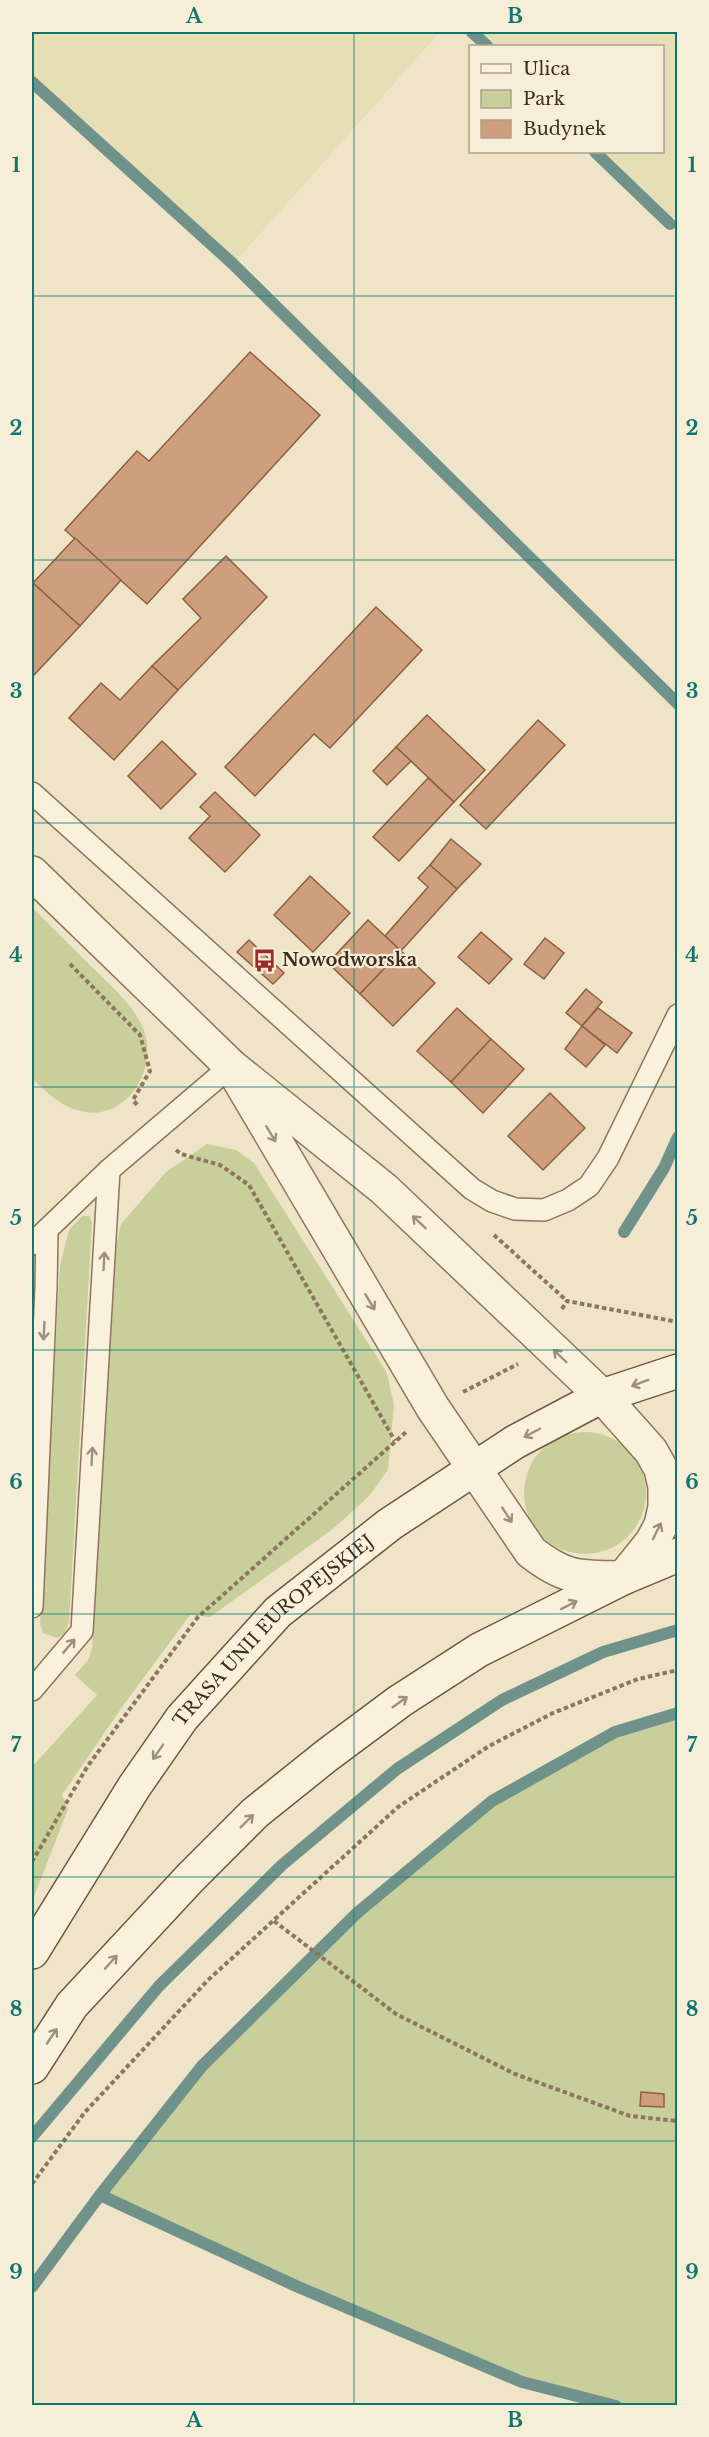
<svg xmlns="http://www.w3.org/2000/svg" width="709" height="2437" font-family="'Libre Baskerville',serif">
<rect width="100%" height="100%" fill="#f0e4c8"/>
<g fill="#e6deb5">
<path d="M32,32h408l-207,232 -201,-182z"/>
<path d="M472,32h205l1,173 -8,19 -75,-72h67v-106h-175z"/>
</g>
<g fill="#c9cf9b">
<path d="M32,907c21,22 43,43 65,65 16,16 37,34 46,56 17,40 -17,95 -63,83 -20,-5 -35,-20 -48,-33z"/>
<path d="M207,1144l29,6 18,13 133,210 7,32 -6,65 -19,26 -36,33 -123,88 -20,-2 -65,88 -63,92 6,14 -36,93v-135l65,-72 -22,-20 13,-15 4,-11 22,-396 7,-29 45,-52z"/>
<path d="M82,1216h7l3,6 -23,401 -5,11 -7,4 -14,-5 -3,-9 20,-359 9,-35z"/>
<circle cx="585" cy="1493" r="61"/>
<path d="M677,1713v692h-61l-94,-23 -226,-96 -196,-91 102,-129 155,-153 135,-112 123,-69z"/>
</g>
<g fill="none" stroke-linecap="round" stroke-linejoin="round">
<g stroke="#6f938a" stroke-width="12">
<path d="M472,32l15,14"/>
<path d="M32,82l201,182 445,440"/>
<path d="M595,152l75,72"/>
<path d="M624,1232l40,-64 14,-31"/>
<path d="M32,2137l127,-151 123,-121 115,-96 105,-69 101,-48 75,-22"/>
<path d="M100,2195l196,91 226,96 94,24"/>
<path d="M32,2287l68,-92 102,-129 155,-153 135,-112 123,-69 63,-19"/>
</g>
</g>
<g fill="#cf9f7d" stroke="#8d5f41" stroke-width="1.5">
<path d="M250,352l70,63 -173,189 -82,-74 72,-79 12,10z"/>
<path d="M75,538l46,42 -41,46 -47,-43z"/>
<path d="M226,556l41,41 -89,93 -26,-24 49,-48 -18,-19z"/>
<path d="M33,583l47,43 -48,51v-92z"/>
<path d="M376,607l46,43 -92,98 -16,-14 -59,62 -30,-29z"/>
<path d="M152,666l26,24 -64,70 -45,-42 32,-35 19,17z"/>
<path d="M427,715l58,55 -31,32 -58,-55z"/>
<path d="M538,720l27,25 -79,84 -26,-24z"/>
<path d="M162,741l34,33 -35,35 -33,-33z"/>
<path d="M396,747l15,14 -24,24 -14,-14z"/>
<path d="M428,778l26,24 -55,59 -26,-24z"/>
<path d="M215,792l45,43 -35,37 -36,-34 21,-22 -10,-9z"/>
<path d="M451,839l30,25 -24,25 -27,-24z"/>
<path d="M430,865l27,24 -56,62 -16,-15 43,-49 -10,-9z"/>
<path d="M310,876l40,37 -37,39 -39,-37z"/>
<path d="M368,920l33,31 -41,43 -32,-31z"/>
<path d="M481,932l31,27 -23,25 -31,-27z"/>
<path d="M545,938l19,15 -20,26 -20,-15z"/>
<path d="M249,940l35,33 -11,11 -36,-32z"/>
<path d="M401,951l34,32 -42,43 -33,-32z"/>
<path d="M586,989l16,13 -20,24 -16,-13z"/>
<path d="M457,1008l34,31 -40,43 -34,-31z"/>
<path d="M598,1008l34,25 -15,20 -35,-27z"/>
<path d="M582,1026l23,19 -19,22 -21,-18z"/>
<path d="M491,1039l33,30 -41,44 -32,-31z"/>
<path d="M550,1093l35,35 -42,42 -35,-34z"/>
<path d="M641,2092l23,2v13l-24,-1z"/>
</g>
<g fill="none" stroke-linecap="round" stroke-linejoin="round">
<defs>
<g id="service">
<path d="M32,793l440,396 20,12 23,8 29,1 24,-10 21,-14 19,-28 70,-143"/>
<path d="M32,1244l77,-74 122,-104"/>
<path d="M32,1607l14,-319 1,-58"/>
<path d="M32,1690l50,-59 27,-461"/>
</g>
<path id="tertiary" d="M32,873l199,193 153,123 218,207 49,55 10,18 4,18v20l-4,18 -9,17 -29,36c-43,-1 -56,2 -92,-26l-98,-144 -202,-342"/>
<g id="secondary">
<path id="s1" d="M32,1952l102,-165 48,-69 96,-106 112,-88 125,-82 87,-46 76,-25"/>
<path d="M32,2067l40,-62 118,-127 65,-65 71,-57 74,-55 79,-51 144,-72 55,-23"/>
</g>
</defs>
<use href="#service" stroke="#8d765c" stroke-width="24"/>
<use href="#tertiary" stroke="#8d765c" stroke-width="36"/>
<use href="#secondary" stroke="#6f573f" stroke-width="36"/>
<g stroke="#8d765c" stroke-width="4" stroke-dasharray="4.5 3" stroke-linecap="butt">
<path d="M70,964l70,71 10,36 -17,29 5,6"/>
<path d="M176,1150l5,4 39,11 29,20 146,256"/>
<path d="M494,1235l73,66"/>
<path d="M562,1309l5,-8 111,21"/>
<path d="M463,1392l55,-28"/>
<path d="M32,1862l55,-95 111,-150 208,-185"/>
<path d="M274,1921l122,93 119,60 115,42 48,5"/>
<path d="M32,2184l53,-72 122,-131 191,-174 91,-61 64,-33 85,-34 40,-9"/>
</g>
<use href="#service" stroke="#faf1dc" stroke-width="21"/>
<use href="#tertiary" stroke="#faf1dc" stroke-width="33"/>
<use href="#secondary" stroke="#faf1dc" stroke-width="33"/>
</g>
<defs><path id="oneway-shaft" d="M-6 0H5M1.5-3L5.5 0L1.5 3" fill="none" stroke-width="1.6" stroke-linecap="round" stroke-linejoin="round" transform="scale(1.5)"/></defs>
<g stroke="#9c907e">
<use href="#oneway-shaft" transform="translate(271 1134) rotate(59)"/>
<use href="#oneway-shaft" transform="translate(419 1222) rotate(-137)"/>
<use href="#oneway-shaft" transform="translate(104 1261) rotate(-87)"/>
<use href="#oneway-shaft" transform="translate(370 1302) rotate(59)"/>
<use href="#oneway-shaft" transform="translate(44 1331) rotate(93)"/>
<use href="#oneway-shaft" transform="translate(560 1356) rotate(-136)"/>
<use href="#oneway-shaft" transform="translate(640 1383) rotate(160)"/>
<use href="#oneway-shaft" transform="translate(532 1433) rotate(152)"/>
<use href="#oneway-shaft" transform="translate(92 1456) rotate(-87)"/>
<use href="#oneway-shaft" transform="translate(507 1515) rotate(57)"/>
<use href="#oneway-shaft" transform="translate(657 1531) rotate(-64)"/>
<use href="#oneway-shaft" transform="translate(569 1605) rotate(-27)"/>
<use href="#oneway-shaft" transform="translate(69 1646) rotate(-50)"/>
<use href="#oneway-shaft" transform="translate(400 1702) rotate(-35)"/>
<use href="#oneway-shaft" transform="translate(158 1752) rotate(125)"/>
<use href="#oneway-shaft" transform="translate(247 1821) rotate(-45)"/>
<use href="#oneway-shaft" transform="translate(111 1962) rotate(-48)"/>
<use href="#oneway-shaft" transform="translate(52 2036) rotate(-56)"/>
</g>
<path fill="none" stroke="#0f766e" stroke-width="1.5" stroke-opacity="0.55" d="M354,32v2374M32,296h646M32,560h646M32,823h646M32,1087h646M32,1350h646M32,1614h646M32,1877h646M32,2141h646"/>
<defs>
<symbol id="bus-bare" viewBox="-9 -9 18 18"><path d="M-5-6H5V4H4V6H2V4H-2V6H-4V4H-5ZM-3.5-4V0h7V-4ZM-3.5 1.2v1.5H-2V1.2ZM2 1.2v1.5H3.5V1.2Z" fill="#9e2a2b" stroke="#f7eed8" stroke-width="2.5" paint-order="stroke"/></symbol>
</defs>
<g fill-rule="evenodd">
<use href="#bus-bare" x="248" y="944" width="33" height="33"/>
</g>
<g text-anchor="middle" stroke-width="4.5" stroke-linejoin="round" paint-order="stroke">
<g font-size="18" font-weight="bold" fill="#3d2e20" stroke="#f7eed8" text-anchor="start">
<text x="282" y="966">Nowodworska</text>
</g>
<g font-size="18" fill="#3d2e20" stroke="#f7eed8">
<text dy="6" stroke="none"><textPath href="#s1" startOffset="405">TRASA UNII EUROPEJSKIEJ</textPath></text>
</g>
</g>
<rect width="709" height="2437" fill="none" stroke="#f7eed8" stroke-width="66"/>
<rect x="469" y="45" width="195" height="108" fill="#f7eed8" stroke="#ada18e" stroke-width="1.5"/>
<rect x="481" y="64" width="30" height="9" fill="#faf1dc" stroke="#ada18e" stroke-width="1.5"/>
<text x="523" y="75" font-size="18" fill="#3d2e20">Ulica</text>
<rect x="481" y="90" width="30" height="18" fill="#c9cf9b" stroke="#ada18e" stroke-width="1.5"/>
<text x="523" y="105" font-size="18" fill="#3d2e20">Park</text>
<rect x="481" y="120" width="30" height="18" fill="#cf9f7d" stroke="#ada18e" stroke-width="1.5"/>
<text x="523" y="135" font-size="18" fill="#3d2e20">Budynek</text>
<rect x="33" y="33" width="643" height="2371" fill="none" stroke="#0f766e" stroke-width="2"/>
<g font-size="20" text-anchor="middle" font-weight="bold" fill="#0f766e">
<text x="194" y="23">A</text>
<text x="515" y="23">B</text>
<text x="16" y="172">1</text>
<text x="692" y="172">1</text>
<text x="16" y="435">2</text>
<text x="692" y="435">2</text>
<text x="16" y="698">3</text>
<text x="692" y="698">3</text>
<text x="16" y="962">4</text>
<text x="692" y="962">4</text>
<text x="16" y="1225">5</text>
<text x="692" y="1225">5</text>
<text x="16" y="1489">6</text>
<text x="692" y="1489">6</text>
<text x="16" y="1752">7</text>
<text x="692" y="1752">7</text>
<text x="16" y="2016">8</text>
<text x="692" y="2016">8</text>
<text x="16" y="2279">9</text>
<text x="692" y="2279">9</text>
<text x="194" y="2427">A</text>
<text x="515" y="2427">B</text>
</g>
</svg>
